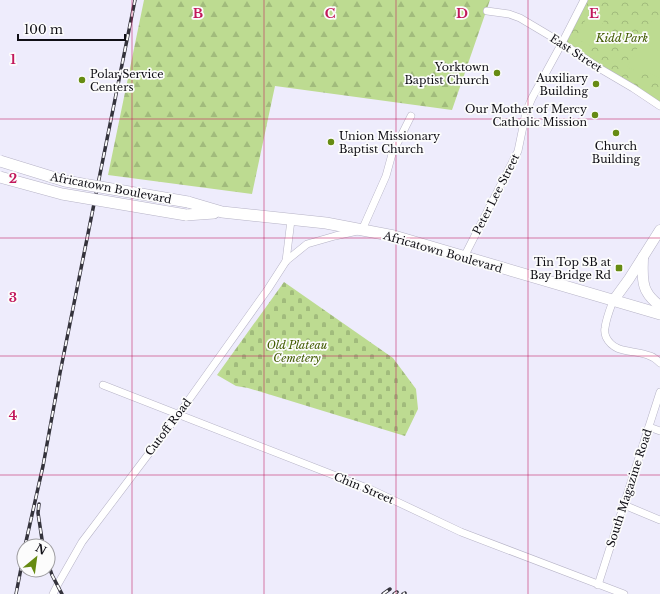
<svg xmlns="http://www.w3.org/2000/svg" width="660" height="594" font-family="'Libre Baskerville',serif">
<defs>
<pattern id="forest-firs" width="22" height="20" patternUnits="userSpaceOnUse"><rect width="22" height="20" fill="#bddb91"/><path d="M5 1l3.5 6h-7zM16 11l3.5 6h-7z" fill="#a1bb7c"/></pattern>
<pattern id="cemetery-stones" width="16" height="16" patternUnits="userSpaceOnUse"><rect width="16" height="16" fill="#bddb91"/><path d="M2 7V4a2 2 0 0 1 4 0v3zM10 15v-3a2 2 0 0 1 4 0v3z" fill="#a1bb7c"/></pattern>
<pattern id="park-crowns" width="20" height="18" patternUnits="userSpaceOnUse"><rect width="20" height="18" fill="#bddb91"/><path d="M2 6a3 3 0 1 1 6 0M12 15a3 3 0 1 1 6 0" fill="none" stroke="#a1bb7c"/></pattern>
</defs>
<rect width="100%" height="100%" fill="#eeecfc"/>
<path fill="url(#forest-firs)" d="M144,0h346l-38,110 -177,-24 -23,108 -144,-19z"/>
<path fill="url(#cemetery-stones)" d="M284,282l109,76 23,31 2,20 -13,27 -124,-38 -33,-10 -12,-2 -19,-11z"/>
<path fill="url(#park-crowns)" d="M584,0h76v106l-98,-63z"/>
<g fill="#bddb91">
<path d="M590,11l15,8 -14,27 -15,-7z"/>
<path d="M659,15l1,1v62l-12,-6h-10l-11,-5 27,-50z"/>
</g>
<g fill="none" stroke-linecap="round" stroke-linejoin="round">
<defs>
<g id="street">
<path d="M487,11l22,3 11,4 42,25 37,25 34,20 27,18"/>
<path d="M464,257l54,-106 8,-39 6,-14 30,-55 22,-43"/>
<path d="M286,261l5,-41"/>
<path d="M613,301c-3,8 -7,18 -8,27 -1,3 0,6 1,9 9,18 28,12 44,19 4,1 7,4 10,7"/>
<path d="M103,385l269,105 89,42 163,62"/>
<path d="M649,427l11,4"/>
<path d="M624,505l36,15"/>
<path d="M598,585l62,-193"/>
<path d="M53,594l5,-10 24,-42 96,-127 90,-126 18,-28 21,-17 28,-8 27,-6 24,-54 6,-22 19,-38"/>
</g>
<g id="secondary">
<path d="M643,257c0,11 -2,26 4,35 3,6 8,10 13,14"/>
<path d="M613,301l16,-22 31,-49"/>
</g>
<g id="primary">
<path d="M188,202l34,10 104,11 68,13 266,78"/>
<path d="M186,215l28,-2"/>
</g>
</defs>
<use href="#street" stroke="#b6b3c6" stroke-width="8"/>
<use href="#secondary" stroke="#b6b3c6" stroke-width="11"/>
<use href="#primary" stroke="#b6b3c6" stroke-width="12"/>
<use href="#street" stroke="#fff" stroke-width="7"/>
<use href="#secondary" stroke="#fff" stroke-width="10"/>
<use href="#primary" stroke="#fff" stroke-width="11"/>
<defs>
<g id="rail">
<path d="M39,504l-1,9 5,33"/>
<path d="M25,546l18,-80 17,-93 75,-373"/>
<path d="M48,563l4,12 10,19"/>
<path d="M16,594l8,-41"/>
<path d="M383,594l7,-5"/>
<path d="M394,594l3,-2"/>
<path d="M403,594l2,-1"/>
</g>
</defs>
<use href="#rail" stroke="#34333c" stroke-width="3.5"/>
<use href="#rail" stroke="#fcfcfc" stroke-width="2" stroke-dasharray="6" stroke-linecap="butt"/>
<defs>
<g id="primary-bridge">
<path d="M0,161l65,20 123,21"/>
<path d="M0,177l62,17 124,21"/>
</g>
</defs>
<use href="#primary-bridge" stroke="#b6b3c6" stroke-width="12" stroke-linecap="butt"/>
<use href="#primary-bridge" stroke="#fff" stroke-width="11"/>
</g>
<path fill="none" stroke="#c2185b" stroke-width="1" stroke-opacity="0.55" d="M132,0v594M264,0v594M396,0v594M528,0v594M0,119h660M0,238h660M0,356h660M0,475h660"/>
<g fill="#668b12" stroke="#fcfcfc" stroke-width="1.5">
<circle cx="497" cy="73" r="4"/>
<circle cx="82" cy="80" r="4"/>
<circle cx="596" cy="84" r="4"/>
<circle cx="595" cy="115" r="4"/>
<circle cx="616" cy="133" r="4"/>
<circle cx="331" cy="142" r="4"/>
<rect x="615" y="264" width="8" height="8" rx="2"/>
</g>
<g text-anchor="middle" stroke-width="3.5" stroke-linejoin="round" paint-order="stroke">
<g font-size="11" font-style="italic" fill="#415a00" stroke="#fcfcfc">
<text x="622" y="42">Kidd Park</text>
<text x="297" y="349">Old Plateau<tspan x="297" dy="13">Cemetery</tspan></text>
</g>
<g font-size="11" fill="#100f16" stroke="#fcfcfc">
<text transform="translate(576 53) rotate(33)" y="4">East Street</text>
<text transform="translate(111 188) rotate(11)" y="4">Africatown Boulevard</text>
<text transform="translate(496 194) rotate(-63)" y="4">Peter Lee Street</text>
<text transform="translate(443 252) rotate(16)" y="4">Africatown Boulevard</text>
<text transform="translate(168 427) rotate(-53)" y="4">Cutoff Road</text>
<text transform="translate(364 488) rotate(23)" y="4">Chin Street</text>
<text transform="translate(629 488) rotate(-72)" y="4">South Magazine Road</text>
</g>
<g font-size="11" fill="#100f16" stroke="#fcfcfc" text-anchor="end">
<text x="489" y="71">Yorktown<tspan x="489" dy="13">Baptist Church</tspan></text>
<text x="90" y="78" text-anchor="start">Polar Service<tspan x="90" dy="13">Centers</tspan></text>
<text x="588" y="82">Auxiliary<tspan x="588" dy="13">Building</tspan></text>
<text x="587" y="113">Our Mother of Mercy<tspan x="587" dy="13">Catholic Mission</tspan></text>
<text x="339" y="140" text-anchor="start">Union Missionary<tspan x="339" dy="13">Baptist Church</tspan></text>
<text x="616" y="150" text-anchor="middle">Church<tspan x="616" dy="13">Building</tspan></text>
<text x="611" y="266">Tin Top SB at<tspan x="611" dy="13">Bay Bridge Rd</tspan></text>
</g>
</g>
<g font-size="13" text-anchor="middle" font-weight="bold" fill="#c2185b" stroke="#fcfcfc" stroke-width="3.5" stroke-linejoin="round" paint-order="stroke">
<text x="198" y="18">B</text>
<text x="330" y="18">C</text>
<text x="462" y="18">D</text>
<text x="594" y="18">E</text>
<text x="13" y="64">1</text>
<text x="13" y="183">2</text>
<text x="13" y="302">3</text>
<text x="13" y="420">4</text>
</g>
<g transform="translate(36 558) rotate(29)"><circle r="19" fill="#fcfcfc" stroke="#9e9da0"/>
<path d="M0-3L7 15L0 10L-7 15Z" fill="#668b12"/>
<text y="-6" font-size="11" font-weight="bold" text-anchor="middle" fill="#100f16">N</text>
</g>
<path d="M18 34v6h107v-6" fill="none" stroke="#100f16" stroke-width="2"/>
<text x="24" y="34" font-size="12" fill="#100f16" stroke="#fcfcfc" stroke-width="3" paint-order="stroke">100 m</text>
</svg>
